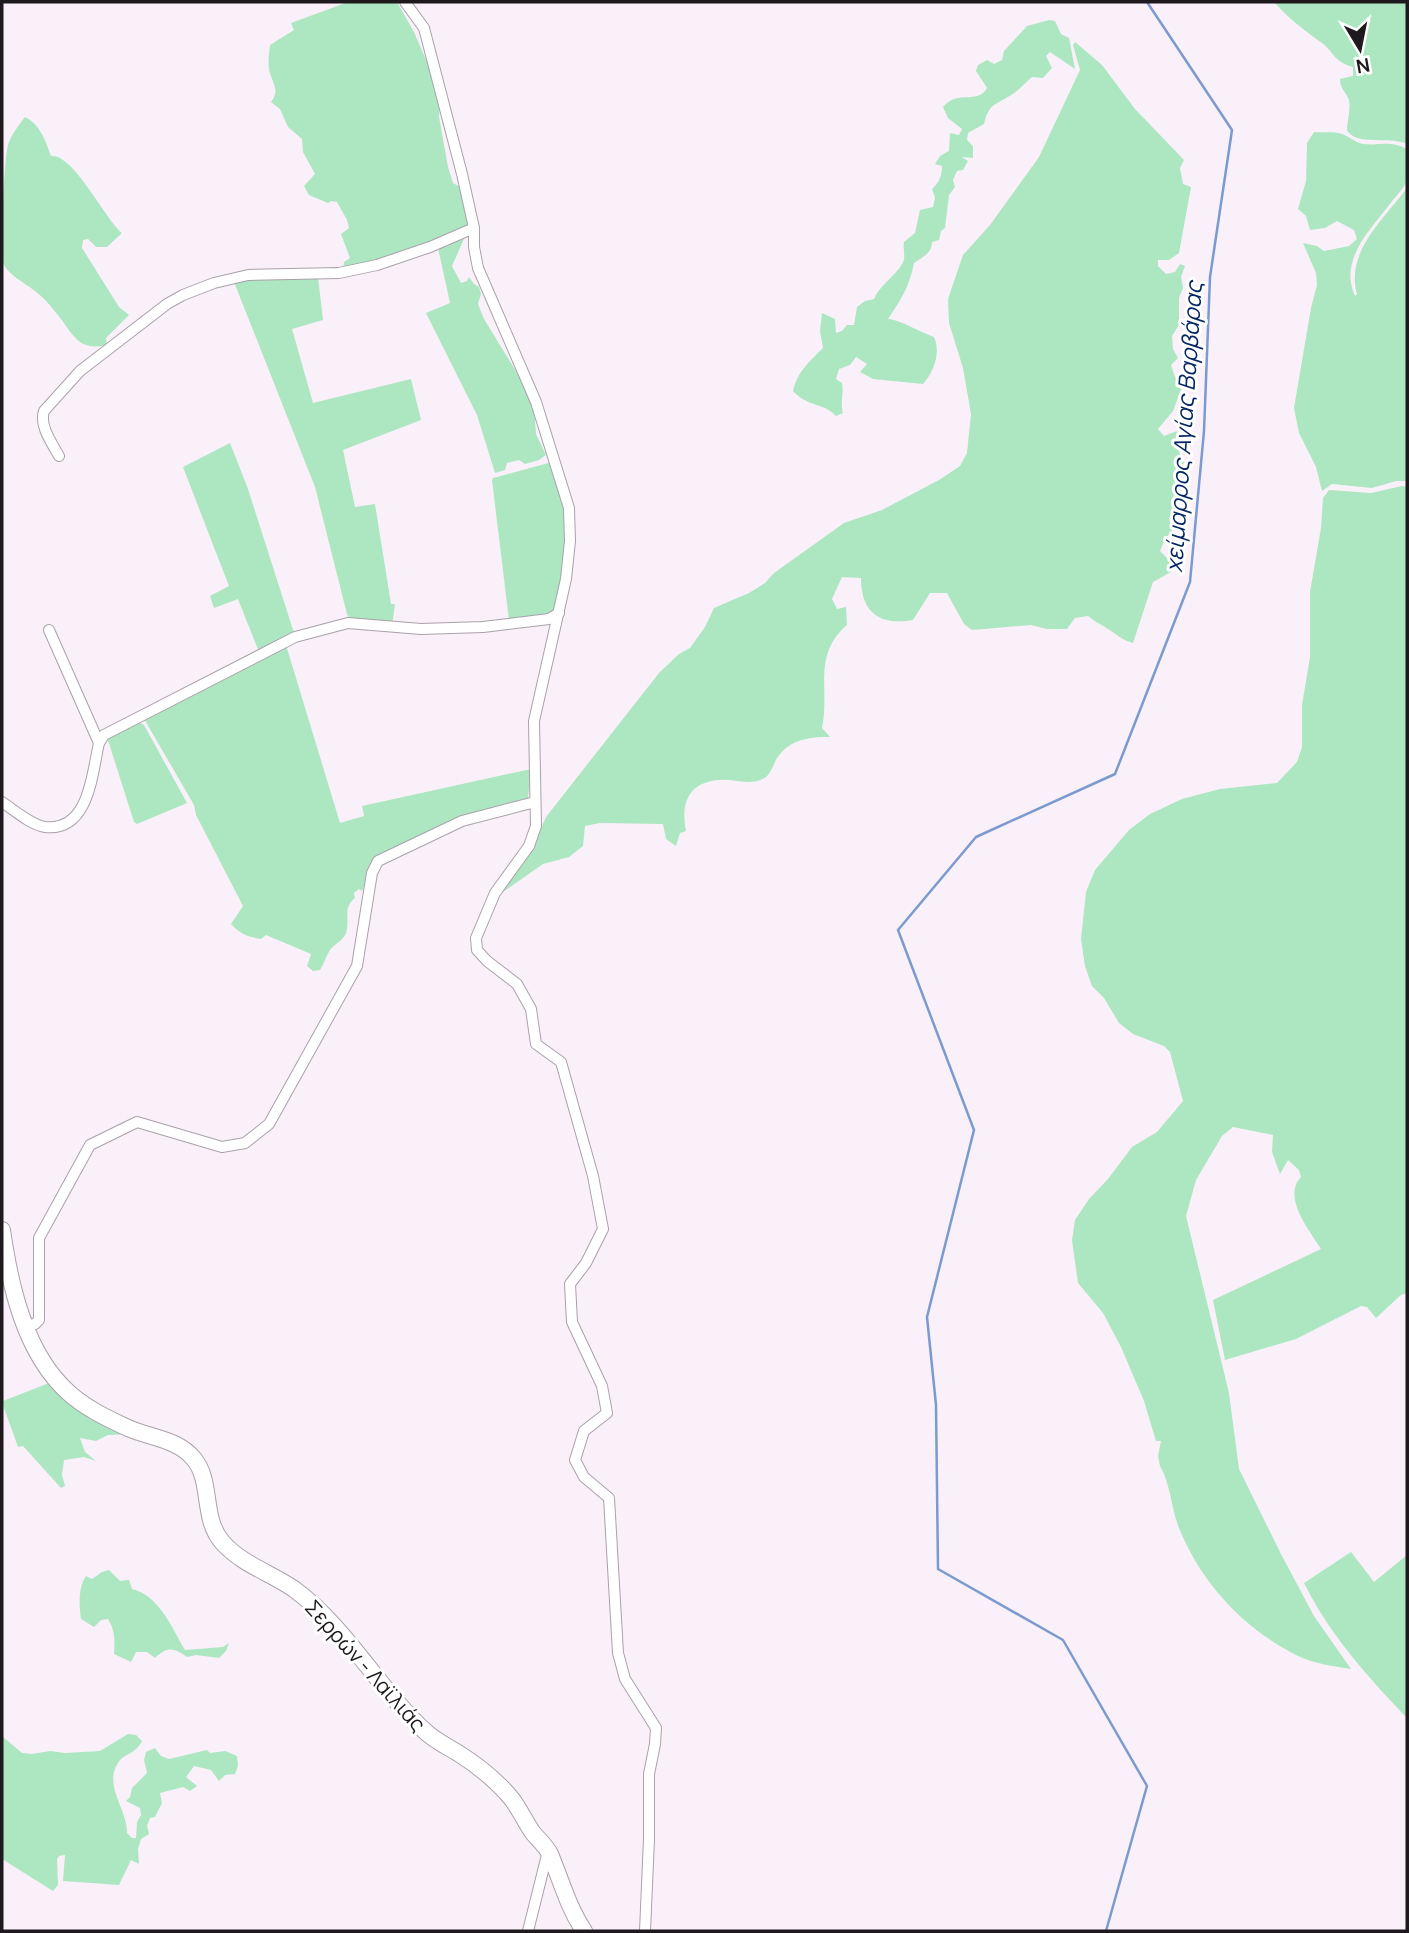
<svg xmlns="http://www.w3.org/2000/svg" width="1409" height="1933" font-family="Manrope,sans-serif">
<rect width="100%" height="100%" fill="#f9f0f9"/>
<g fill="#ade7c1">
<path d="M348,2h49l17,30 15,35 11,37 -1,13 9,50 5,16 7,4 10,36 -4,4 -83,33 -40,9 1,-7 6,-4 -9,-24 8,-6 -2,-8 -10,-18 -6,-1 -3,2 -19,-8 -5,-9 11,-12 -12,-22 -1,-13 -14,-12 -8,-18 -9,-7c10,-12 0,-21 -2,-33 -1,-8 0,-16 1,-24l24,-15 -3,-7z"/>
<path d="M1274,2h133v142c-19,-9 -47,3 -60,-13 0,-10 4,-21 2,-31 -3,-8 -9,-11 -9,-21l13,-3v-9c-19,-5 -18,-14 -31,-24 -18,-13 -33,-24 -48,-41z"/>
<path d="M1049,20l6,1 6,13 8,4 6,31 -25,-17 -4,4 6,12 -9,10 -11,-1c-6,5 -11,11 -18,16 -16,12 -25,8 -30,31l-16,9 -1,7 6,6v12l-11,-1 6,4 -5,9 -6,1 -4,9 2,7 -6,8 -4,33 -4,3 -2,9 -7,2c0,11 -9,15 -18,21 -4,22 -13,37 -26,56 12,1 32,13 46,18 7,16 0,34 -11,47l-50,-5 -13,-7 7,-8 -11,-7 -6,8 -11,4 -3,10 6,4c2,11 -2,19 1,30l-7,3c-13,-14 -27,-8 -43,-25 4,-19 16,-29 30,-43l-3,-17 2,-18 13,6 1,14 6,-2 5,-6h7l3,-18 8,-6 9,-2c6,-15 27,-27 30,-40 1,-4 -1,-11 0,-17l11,-9 5,-23 13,-3 2,-9 -3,-9c7,-7 10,-12 10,-23l-7,-2 5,-8 9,-5 1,-18 9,2 3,-6 -14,-11 -5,-11c15,-18 35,-2 44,-19l-11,-17 2,-6 9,-5 7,4 8,-4 2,-9 23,-25z"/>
<path d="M1075,42l27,23 33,44 49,51 -4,8 3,16 8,3 -12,66 -10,7h-11v6l8,8 9,-2 5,-8 5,2 -4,11 2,11 -4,10v27l-7,11 1,13 5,9 -7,7 4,12 8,7 -10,27 -15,18 6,7 13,-5 3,23 4,9 -5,10 -4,26 6,8 -12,11 3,13 -7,8 -5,12 9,9 2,12 -18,10 -20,61c-13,-4 -15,-8 -25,-14 -7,-5 -13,-7 -20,-13l-13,2 -8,11h-20l-16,-4 -59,5 -8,-6 -17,-31h-17l-17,27c-34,6 -52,-8 -52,-42l-19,-1 -10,22 5,10 9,-2 1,18c-35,30 -17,65 -25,103l8,9c-21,0 -40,2 -53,21 -3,5 -6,15 -11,19 -12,8 -24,4 -37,3 -35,-2 -50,17 -43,51l-6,2 -4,13 -10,-7 -3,-15 -63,-1 -15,3 -2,20 -14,11 -26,7 -43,30 36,-55 10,-22 113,-144 20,-19 11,-6 15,-21 9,-19 35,-15 16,-10 9,-10 70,-50 38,-13 57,-30 21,-14 7,-13 4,-39 -8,-46 -14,-45 -1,-24 15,-44 27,-30 49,-68 41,-87 -7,-25z"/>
<path d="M25,117c15,7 21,25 26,39 22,-3 54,63 71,77l-15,14h-11l-8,-8 -5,1 -1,8 37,59 10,8 -23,23 1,7c-30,7 -34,-12 -50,-31 -6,-8 -14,-17 -22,-23 -10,-8 -27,-16 -32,-28 -3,-14 1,-102 5,-118 3,-10 11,-20 17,-28z"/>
<path d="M1314,132c8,1 20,-1 28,2 7,2 12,8 21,10 18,2 26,-4 44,5 0,10 2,25 -1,33 -2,6 -9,13 -13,18 -21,28 -55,59 -38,96l2,-2c-12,-42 27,-75 50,-106v293h-11l-24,7 -40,-4 -10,7 -6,-24 -17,-34 -5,-25 17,-100 6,-23 -1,-12 -13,-30 14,3 7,5 25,-5 8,-7 -3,-9 -17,-9 -12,7 -15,2 -4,-14 -8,-7 8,-28 1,-38z"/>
<path d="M464,239l-12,27 9,17 6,-2 2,-4 5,7 5,3 2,7 -3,10 6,15 38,62 12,26 2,27 10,21 -7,5 -14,4 -6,-4 -12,3 -2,7 -10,3 -18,-58 -51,-102 24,-10 -12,-55z"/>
<path d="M262,276l56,1 5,43 -31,9 21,74 98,-24 10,41 -78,30 12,57 20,-3 16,100h4l-3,22 -42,-7 -3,-5 -32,-127 -81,-205z"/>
<path d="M230,443l18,46 46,144 -35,19 -21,-53 -24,9 -4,-12 19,-10 -46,-119z"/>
<path d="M552,462c5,16 12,32 14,48 4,24 0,85 -15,104l-42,6 -17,-140 1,-2z"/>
<path d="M1402,486l5,1v806l-6,2 -25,23 -9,-11 -6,-1 -65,33 -71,21 -12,-60 108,-51c-12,-19 -39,-52 -20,-72l-2,-7 -11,-10 -8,14 -8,-22 1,-17 -40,-8 -11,9 -26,44 -10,36 43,177 10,76 42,85 33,62 37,53c-18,-3 -36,-5 -53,-13 -53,-26 -97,-73 -119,-128 -8,-20 -8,-43 -19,-62l-2,-10 3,-15h-5l-12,-40 -23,-54 -18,-34 -25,-30 -6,-43 3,-20 14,-21 19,-20 24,-32 25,-15 26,-31 -13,-49 -6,-6 -31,-12 -14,-11 -15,-25 -12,-12 -7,-20 -4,-27 5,-47 9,-22 34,-40 21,-16 32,-15 38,-10 57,-6 20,-21 5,-15v-42l8,-48v-65l11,-64 2,-30 6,-8 42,3z"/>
<path d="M286,645l54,178 24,-7 -2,-10 169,-37 -3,30 -26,8 -130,58 -10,26 -3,-2 -5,4 1,5c-12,10 -6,18 -8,31 -1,11 -11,13 -17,21 -4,6 -6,14 -10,20l-7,1 -6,-5 4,-12 -45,-19 -5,4c-13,-2 -21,-5 -30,-15l12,-18 -47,-91 -2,-10 -51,-88z"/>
<path d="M138,722l6,3 43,78 -50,21 -3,-2 -27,-85z"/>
<path d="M49,1383l25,25 38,19 22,7 -26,1 -12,6 -16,-3 5,14 11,9 -12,-4 -20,3 -2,15 3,11 -4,2 -38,-42 -5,1 -15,-42v-4z"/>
<path d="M1351,1552l23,30 33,-27v163c-40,-42 -77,-83 -103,-135z"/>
<path d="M109,1570l11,11 9,-1 3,9c27,6 40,39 53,61l38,-3 6,-4 -3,8 -7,7 -23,-3 -9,2c-13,-9 -19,-11 -32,1l-8,-6h-11l-5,10 -17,-8c1,-13 1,-24 -6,-35l-7,1 -7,7 -13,-8c-2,-13 -3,-32 5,-43l6,3 10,-7z"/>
<path d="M128,1734l8,1 6,6c-7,14 -18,12 -24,22 -15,23 10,47 9,70l5,5h4l1,-16 4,-7 -1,-7 -14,-7 4,-4 2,-9 15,-15 -3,-13 2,-8 9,-4 6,8 8,3 38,-9 3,3 15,-2 12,5 1,10 -3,8 -10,1 -6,6 -8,-11 -17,-4 -8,11 11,9 -7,5 -7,-4 -23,6 2,10 -7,14 -5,1 -3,8 2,8 -8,5 -3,10 1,15 -8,-4 -12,25 -56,-4 2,-26 -6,1 -2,3 1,26 -5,6 -51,-32v-123l20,17 10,1 18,-3 15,2 35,-2z"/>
</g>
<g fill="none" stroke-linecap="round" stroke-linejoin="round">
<path stroke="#7b9acf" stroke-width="2.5" d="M1106,1931l41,-145 -84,-146 -125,-71 -2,-164 -9,-88 47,-187 -76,-200 78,-93 139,-63 75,-192 14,-151 6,-154 22,-147 -85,-128"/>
<defs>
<g id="minor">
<path d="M405,2l19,26 38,146 12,54v19l4,21 58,134 33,106 1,33 -4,38 -32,142 2,105 -7,20 -34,47 -19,45 1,12 10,11 30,23 14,25 5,35 25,18 32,114 10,53 -17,34 -16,21 2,38 30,64 5,27 -23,18 -9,29 9,17 25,21 9,155 7,26 31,49 -1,16 -6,30v65l-4,92"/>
<path d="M59,456c-7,-13 -20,-30 -15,-45l36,-40 87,-67 16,-9 31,-12 34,-8 91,-2 38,-8 53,-18 44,-19"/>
<path d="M49,630l50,113"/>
<path d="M2,802c12,8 29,23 43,25 44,5 47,-53 54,-84l5,-8 191,-98 53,-14 73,6 62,-2 66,-8 10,-6"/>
<path d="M26,1326l9,-2 4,-4v-82l51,-93 47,-23 85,25 23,-4 24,-19 88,-158 15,-93 6,-12 84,-40 73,-19"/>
<path d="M528,1931l20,-80"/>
</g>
<path id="secondary" d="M2,1230c8,56 23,124 67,163 18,16 38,25 59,35 23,10 50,11 66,31 19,23 7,60 29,84 20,22 48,30 71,46 54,40 84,100 133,144 9,8 21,14 31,20 19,12 38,27 53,45 9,11 14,24 22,35 6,7 13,13 17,21 11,26 18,53 34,77"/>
</defs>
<use href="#minor" stroke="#aaa1aa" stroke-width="12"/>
<use href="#secondary" stroke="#aaa1aa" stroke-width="18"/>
<use href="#minor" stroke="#fff" stroke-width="10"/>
<use href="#secondary" stroke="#fff" stroke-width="16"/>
</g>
<g text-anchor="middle" stroke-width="6" stroke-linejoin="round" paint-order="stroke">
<g font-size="21" fill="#1d191d" stroke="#fff">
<text transform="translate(365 1666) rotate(48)" y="7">Σερρών - Λαϊλιάς</text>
</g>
<g font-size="23" font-style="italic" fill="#052664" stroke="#fff">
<text transform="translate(1184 427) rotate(-86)" y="8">χείμαρρος Αγίας Βαρβάρας</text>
</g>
</g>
<rect width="1409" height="1933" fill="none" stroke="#1d191d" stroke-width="7"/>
<g transform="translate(1360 49) rotate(170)" stroke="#ffffff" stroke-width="5" paint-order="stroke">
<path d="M0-5L12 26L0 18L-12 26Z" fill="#1d191d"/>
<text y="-10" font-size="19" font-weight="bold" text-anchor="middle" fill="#1d191d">N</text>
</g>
</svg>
